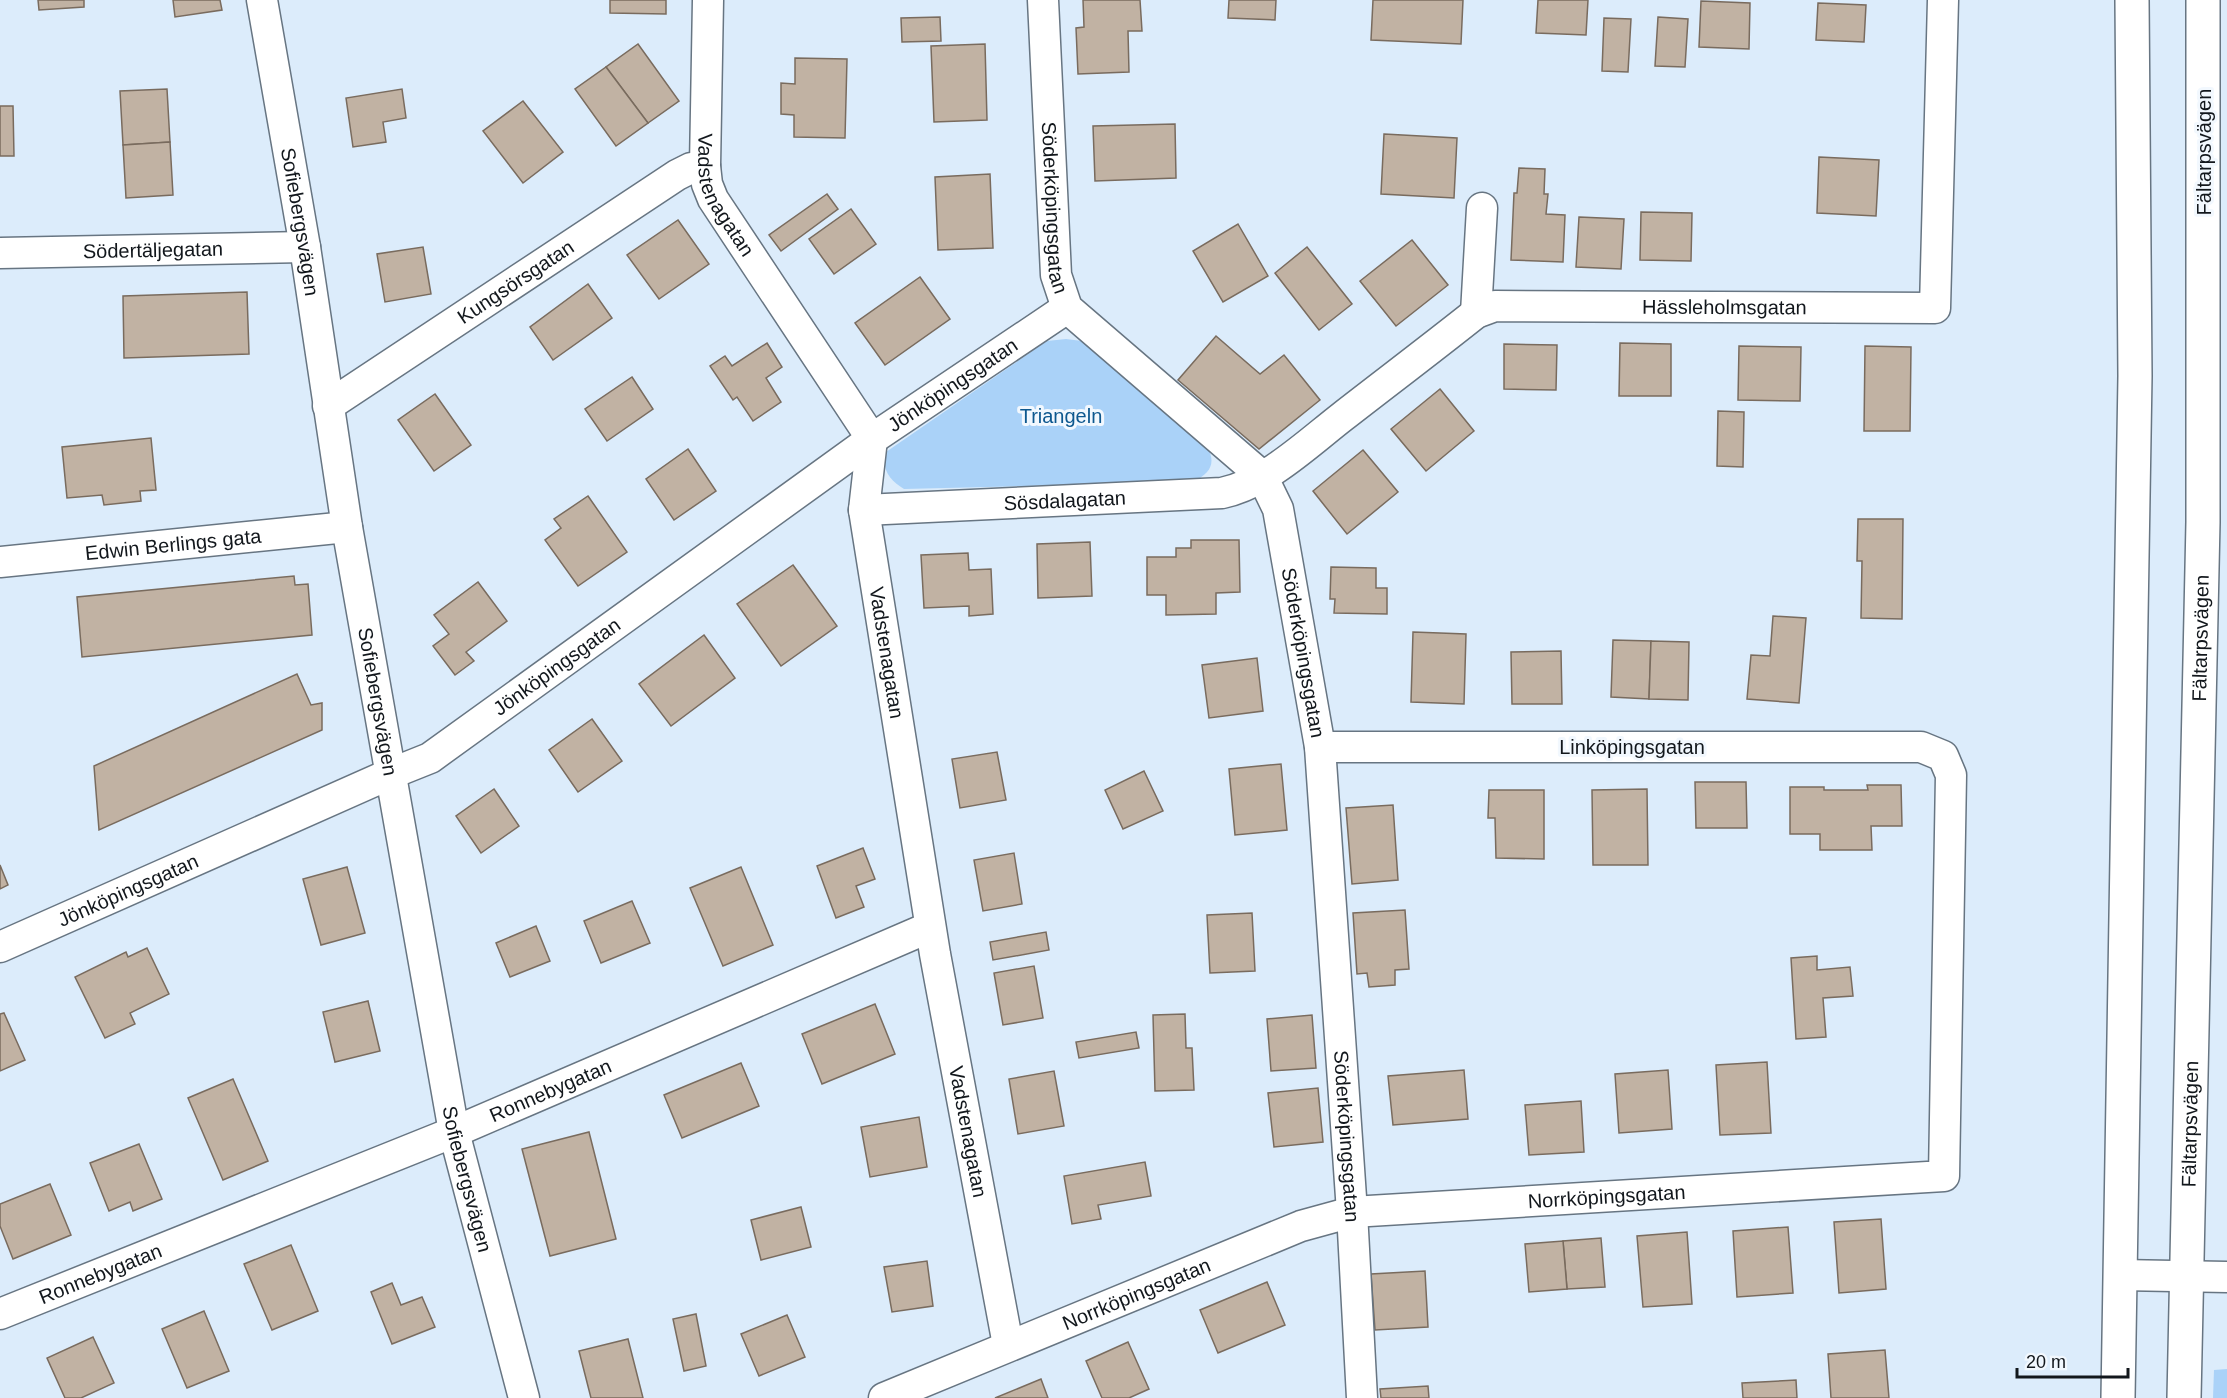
<svg xmlns="http://www.w3.org/2000/svg" width="2227" height="1398" font-family="Helvetica,sans-serif">
<rect width="100%" height="100%" fill="#dcecfb"/>
<g fill="#aad2f8">
<path d="M1066,339l16,2 123,102c12,19 7,29 -12,39l-289,7c-14,-9 -23,-19 -18,-37l161,-111z"/>
<path d="M2227,1369v29h-14l1,-28z"/>
</g>
<g fill="#c1b2a3" stroke="#796b5e" stroke-width="1.5">
<path d="M38,0h46v7l-45,3z"/>
<path d="M173,0h47l2,10 -47,7z"/>
<path d="M610,0h56v14l-56,-1z"/>
<path d="M1083,0h57l2,31h-14l1,41 -51,2 -2,-46 8,-1z"/>
<path d="M1229,0h47l-1,20 -47,-2z"/>
<path d="M1373,0h90l-2,44 -90,-4z"/>
<path d="M1538,0h50l-2,35 -50,-2z"/>
<path d="M1701,1l49,2 -1,46 -50,-2z"/>
<path d="M1818,3l48,2 -2,37 -48,-2z"/>
<path d="M940,17l1,24 -39,1 -1,-24z"/>
<path d="M1658,17l30,2 -3,48 -30,-1z"/>
<path d="M1604,18l27,1 -3,53 -26,-1z"/>
<path d="M638,44l41,57 -31,22 -42,-56z"/>
<path d="M985,44l2,76 -53,2 -3,-76z"/>
<path d="M795,58l52,1 -2,79 -51,-1v-22l-13,-1v-31l14,1z"/>
<path d="M606,67l42,56 -32,23 -41,-57z"/>
<path d="M167,89l3,53 -47,3 -3,-54z"/>
<path d="M402,89l4,29 -23,4 3,20 -33,5 -7,-49z"/>
<path d="M523,101l40,51 -40,31 -40,-52z"/>
<path d="M0,106h13l1,50h-14z"/>
<path d="M1175,124l1,54 -81,3 -2,-55z"/>
<path d="M1384,134l73,4 -3,60 -73,-4z"/>
<path d="M170,142l3,53 -47,3 -3,-53z"/>
<path d="M1819,157l60,3 -3,56 -59,-3z"/>
<path d="M1519,168l26,1 -1,25h4l-2,20 19,1 -2,47 -52,-2 3,-67h3z"/>
<path d="M990,174l3,74 -55,2 -3,-73z"/>
<path d="M827,194l11,15 -57,42 -12,-16z"/>
<path d="M851,209l25,35 -42,30 -25,-35z"/>
<path d="M1641,212l51,1 -1,48 -51,-1z"/>
<path d="M1579,217l45,2 -3,50 -45,-2z"/>
<path d="M678,220l31,44 -50,35 -32,-44z"/>
<path d="M1238,224l30,52 -45,26 -30,-51z"/>
<path d="M1412,240l36,45 -52,41 -36,-45z"/>
<path d="M423,247l8,47 -46,8 -8,-48z"/>
<path d="M1307,247l45,57 -33,26 -44,-57z"/>
<path d="M920,277l30,42 -65,46 -30,-42z"/>
<path d="M588,284l24,34 -59,42 -23,-33z"/>
<path d="M247,292l2,62 -125,4 -1,-62z"/>
<path d="M1216,336l44,38 24,-19 36,45 -61,49 -81,-69z"/>
<path d="M767,343l15,24 -16,11 15,24 -28,19 -16,-24 -4,3 -23,-34 15,-10 7,10z"/>
<path d="M1620,343l51,1v52h-52z"/>
<path d="M1504,344l53,1 -1,45 -52,-1z"/>
<path d="M1739,346l62,1 -1,54 -62,-1z"/>
<path d="M1865,346l46,1 -1,84h-46z"/>
<path d="M632,377l21,32 -46,32 -22,-32z"/>
<path d="M1440,389l34,42 -48,40 -35,-42z"/>
<path d="M435,394l36,51 -37,26 -36,-51z"/>
<path d="M1718,411l26,1 -1,55 -26,-1z"/>
<path d="M151,438l5,52 -16,1 1,10 -37,4 -2,-10 -35,3 -5,-51z"/>
<path d="M688,449l28,42 -42,29 -28,-41z"/>
<path d="M1363,450l35,42 -51,42 -34,-43z"/>
<path d="M588,496l39,56 -49,34 -33,-46 16,-12 -7,-9z"/>
<path d="M1858,519h45l-1,100 -41,-1 1,-57h-5z"/>
<path d="M1191,540h48l1,52 -24,1v21l-50,1v-20h-19v-38h29v-9h15z"/>
<path d="M1090,542l2,54 -54,2 -1,-54z"/>
<path d="M968,553l1,17 22,-1 2,45 -24,2v-10l-45,2 -3,-53z"/>
<path d="M793,565l44,61 -56,40 -44,-62z"/>
<path d="M1331,567l45,1v20h11v26l-53,-1 1,-14h-5z"/>
<path d="M294,576l1,9 13,-1 4,51 -230,22 -5,-60z"/>
<path d="M478,582l29,39 -41,31 8,9 -19,14 -22,-29 16,-12 -15,-19z"/>
<path d="M1773,616l33,2 -7,85 -52,-4 4,-44 19,1z"/>
<path d="M1413,632l53,2 -2,70 -53,-2z"/>
<path d="M704,635l31,43 -64,48 -32,-42z"/>
<path d="M1613,640l38,1 -2,58 -38,-2z"/>
<path d="M1651,641l38,1 -1,58 -39,-1z"/>
<path d="M1561,651l1,53h-50l-1,-52z"/>
<path d="M1257,658l6,53 -54,7 -7,-53z"/>
<path d="M297,674l14,31 11,-2v27l-223,100 -5,-64z"/>
<path d="M592,719l30,42 -44,31 -29,-42z"/>
<path d="M997,752l9,48 -46,8 -8,-49z"/>
<path d="M1281,764l6,66 -52,5 -6,-66z"/>
<path d="M1144,771l19,40 -40,18 -18,-39z"/>
<path d="M1695,782h51l1,46h-51z"/>
<path d="M1867,785h34l1,41h-31l1,24h-52v-16h-30v-47h34v3h44z"/>
<path d="M494,789l25,37 -38,27 -25,-37z"/>
<path d="M1647,789l1,76h-55l-1,-75z"/>
<path d="M1489,790h55v69l-48,-1 -1,-40h-7z"/>
<path d="M1393,805l5,75 -46,4 -6,-76z"/>
<path d="M863,848l12,31 -19,7 8,21 -28,11 -19,-52z"/>
<path d="M1014,853l8,51 -39,7 -9,-51z"/>
<path d="M0,865l8,20 -8,4z"/>
<path d="M347,867l18,66 -44,12 -18,-66z"/>
<path d="M741,867l32,78 -50,21 -33,-78z"/>
<path d="M632,901l18,42 -49,20 -17,-42z"/>
<path d="M1405,910l4,59 -14,1v15l-26,2 -2,-14 -10,1 -4,-61z"/>
<path d="M1252,913l3,58 -45,2 -3,-58z"/>
<path d="M536,926l14,35 -40,16 -14,-34z"/>
<path d="M1046,932l3,18 -56,10 -3,-18z"/>
<path d="M147,948l22,46 -39,19 5,11 -30,14 -30,-61 51,-25 2,5z"/>
<path d="M1817,956v14l33,-3 3,29 -30,2 3,39 -30,2 -5,-81z"/>
<path d="M1034,966l9,52 -40,7 -9,-52z"/>
<path d="M368,1001l12,50 -45,11 -12,-50z"/>
<path d="M875,1004l20,50 -73,30 -20,-50z"/>
<path d="M4,1013l21,47 -25,11v-57z"/>
<path d="M1185,1014l1,34h6l2,42 -39,1 -2,-76z"/>
<path d="M1312,1015l4,53 -45,3 -4,-52z"/>
<path d="M1136,1032l3,16 -60,10 -3,-16z"/>
<path d="M1767,1062l4,71 -51,2 -4,-70z"/>
<path d="M741,1063l18,43 -77,32 -18,-43z"/>
<path d="M1464,1070l4,49 -75,6 -5,-49z"/>
<path d="M1668,1070l4,59 -53,4 -4,-59z"/>
<path d="M1054,1071l10,55 -46,8 -9,-55z"/>
<path d="M233,1079l35,82 -45,19 -35,-82z"/>
<path d="M1318,1088l5,54 -49,5 -6,-54z"/>
<path d="M1581,1101l3,51 -55,3 -4,-50z"/>
<path d="M919,1117l8,50 -57,10 -9,-50z"/>
<path d="M589,1132l27,107 -66,17 -28,-107z"/>
<path d="M139,1144l23,55 -29,12 -3,-9 -21,9 -19,-48z"/>
<path d="M1145,1162l6,34 -53,9 3,14 -29,5 -8,-48z"/>
<path d="M50,1184l21,51 -58,24 -13,-33v-22z"/>
<path d="M801,1207l10,40 -50,13 -10,-40z"/>
<path d="M1881,1219l5,70 -47,4 -5,-71z"/>
<path d="M1788,1227l5,66 -56,4 -4,-66z"/>
<path d="M1687,1232l5,72 -49,3 -6,-71z"/>
<path d="M1601,1238l4,49 -38,2 -4,-48z"/>
<path d="M1563,1241l4,48 -38,3 -4,-48z"/>
<path d="M291,1245l27,66 -46,19 -28,-66z"/>
<path d="M927,1261l6,45 -41,6 -8,-45z"/>
<path d="M1425,1271l3,56 -53,3 -4,-56z"/>
<path d="M1267,1282l18,43 -67,28 -18,-43z"/>
<path d="M392,1283l9,22 21,-8 13,30 -43,17 -21,-52z"/>
<path d="M204,1311l25,60 -42,17 -25,-59z"/>
<path d="M696,1314l10,52 -22,5 -11,-52z"/>
<path d="M787,1315l18,42 -46,19 -18,-42z"/>
<path d="M93,1337l21,46 -33,15h-16l-18,-40z"/>
<path d="M628,1339l15,59h-52l-12,-47z"/>
<path d="M1128,1342l21,47 -20,9h-27l-16,-37z"/>
<path d="M1885,1350l4,48h-58l-3,-44z"/>
<path d="M1041,1379l7,19h-53z"/>
<path d="M1796,1380l1,18h-54l-1,-15z"/>
<path d="M1428,1386l1,12h-48l-1,-9z"/>
</g>
<g fill="none" stroke-linecap="round" stroke-linejoin="round">
<defs>
<g id="street">
<path id="s1" d="M262,0l43,247 42,280 107,605 70,266"/>
<path id="s2" d="M708,0l-3,166 2,18 6,15 159,240 -8,71 71,444 73,391"/>
<path id="s3" d="M1043,0l13,275 11,33 195,168 16,33 42,238 32,465 10,186"/>
<path id="s4" d="M0,253l305,-6"/>
<path d="M1476,313l6,-105"/>
<path id="s5" d="M328,406l349,-231 14,-7 14,-2"/>
<path id="s6" d="M864,510l358,-17c45,-10 84,-48 120,-76 45,-35 90,-69 134,-104l19,-7 440,2 8,-308"/>
<path id="s7" d="M0,562l347,-35"/>
<path id="s8" d="M0,947l390,-173 40,-16 442,-319 195,-131"/>
<path d="M2120,1275l107,2"/>
<path id="s9" d="M0,1314l454,-182 476,-205"/>
<path id="s10" d="M884,1398l417,-172 51,-14 592,-36 7,-401 -8,-19 -22,-9h-601"/>
</g>
<g id="secondary">
<path d="M2118,1398l17,-1022 -3,-376"/>
<path id="s11" d="M2184,1398l19,-876v-522"/>
</g>
</defs>
<use href="#street" stroke="#677582" stroke-width="33"/>
<use href="#secondary" stroke="#677582" stroke-width="36"/>
<use href="#street" stroke="#fff" stroke-width="30"/>
<use href="#secondary" stroke="#fff" stroke-width="33"/>
</g>
<g text-anchor="middle" stroke-width="6" stroke-linejoin="round" paint-order="stroke">
<g font-size="20" fill="#12171c" stroke="#f2f8fe">
<text transform="translate(2204 152) rotate(-90)" y="7">Fältarpsvägen</text>
<text dy="7" stroke="none"><textPath href="#s2" startOffset="200">Vadstenagatan</textPath></text>
<text dy="7" stroke="none"><textPath href="#s3" startOffset="208">Söderköpingsgatan</textPath></text>
<text dy="7" stroke="none"><textPath href="#s1" startOffset="225">Sofiebergsvägen</textPath></text>
<text dy="7" stroke="none"><textPath href="#s4" startOffset="153">Södertäljegatan</textPath></text>
<text dy="7" stroke="none"><textPath href="#s5" startOffset="225">Kungsörsgatan</textPath></text>
<text dy="7" stroke="none"><textPath href="#s6" startOffset="921">Hässleholmsgatan</textPath></text>
<text dy="7" stroke="none"><textPath href="#s8" startOffset="1112">Jönköpingsgatan</textPath></text>
<text dy="7" stroke="none"><textPath href="#s6" startOffset="201">Sösdalagatan</textPath></text>
<text dy="7" stroke="none"><textPath href="#s7" startOffset="174">Edwin Berlings gata</textPath></text>
<text dy="7" stroke="none"><textPath href="#s11" startOffset="760">Fältarpsvägen</textPath></text>
<text dy="7" stroke="none"><textPath href="#s2" startOffset="704">Vadstenagatan</textPath></text>
<text dy="7" stroke="none"><textPath href="#s3" startOffset="750">Söderköpingsgatan</textPath></text>
<text dy="7" stroke="none"><textPath href="#s8" startOffset="626">Jönköpingsgatan</textPath></text>
<text dy="7" stroke="none"><textPath href="#s1" startOffset="711">Sofiebergsvägen</textPath></text>
<text x="1632" y="754">Linköpingsgatan</text>
<text dy="7" stroke="none"><textPath href="#s8" startOffset="140">Jönköpingsgatan</textPath></text>
<text dy="7" stroke="none"><textPath href="#s9" startOffset="594">Ronnebygatan</textPath></text>
<text dy="7" stroke="none"><textPath href="#s11" startOffset="274">Fältarpsvägen</textPath></text>
<text dy="7" stroke="none"><textPath href="#s2" startOffset="1190">Vadstenagatan</textPath></text>
<text dy="7" stroke="none"><textPath href="#s3" startOffset="1236">Söderköpingsgatan</textPath></text>
<text dy="7" stroke="none"><textPath href="#s1" startOffset="1197">Sofiebergsvägen</textPath></text>
<text dy="7" stroke="none"><textPath href="#s10" startOffset="759">Norrköpingsgatan</textPath></text>
<text dy="7" stroke="none"><textPath href="#s9" startOffset="108">Ronnebygatan</textPath></text>
<text dy="7" stroke="none"><textPath href="#s10" startOffset="273">Norrköpingsgatan</textPath></text>
</g>
<g font-size="20" fill="#0d588f" stroke="#f2f8fe">
<text x="1061" y="423">Triangeln</text>
</g>
</g>
<path d="M2017 1368v9h111v-9" fill="none" stroke="#12171c" stroke-width="3"/>
<text x="2026" y="1368" font-size="18" fill="#12171c" stroke="#f2f8fe" stroke-width="4.5" paint-order="stroke">20 m</text>
</svg>
